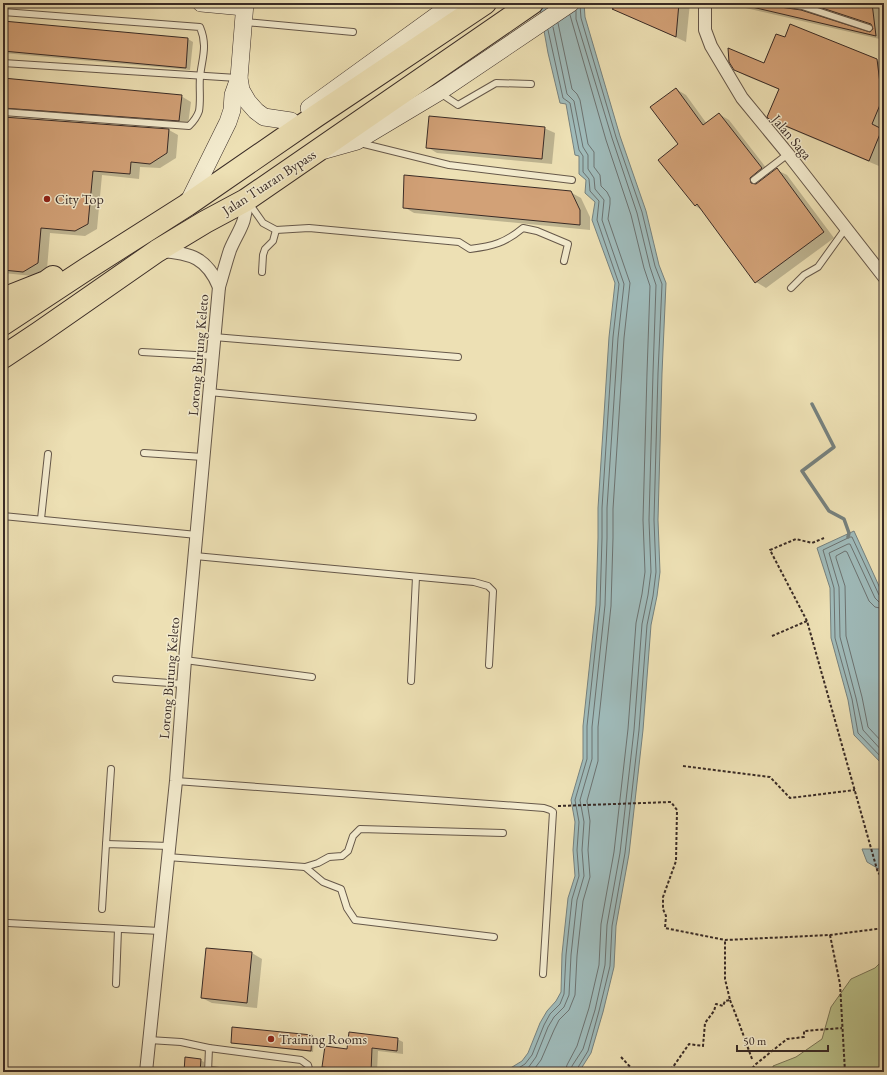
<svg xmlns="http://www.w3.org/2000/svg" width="887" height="1075" font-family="'EB Garamond',serif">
<rect width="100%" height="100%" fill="#ede0b4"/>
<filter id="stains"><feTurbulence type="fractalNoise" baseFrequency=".005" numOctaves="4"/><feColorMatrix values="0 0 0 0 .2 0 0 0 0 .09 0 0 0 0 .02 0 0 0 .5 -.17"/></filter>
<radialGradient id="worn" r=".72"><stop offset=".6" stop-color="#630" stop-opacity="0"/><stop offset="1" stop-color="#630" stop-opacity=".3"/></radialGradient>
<path fill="#bac28b" stroke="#7a7658" d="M884,959v113h-111v-6l23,-9 26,-18 9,-32 20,-28 24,-11z"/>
<g fill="#9fbab9" stroke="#76817e">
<path d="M539,3h45l1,14 35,119 26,75 13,54 7,18 -4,90 -4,147 2,52 -3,24 -6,29 -8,105 -14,124 -13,72 -2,41 -11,45 -12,41 -12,19h-75l18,-11 6,-8 12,-30 7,-12 9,-10 5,-9 1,-38 6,-56 7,-22 -2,-26 2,-28 -4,-22 12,-41v-33l13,-121 2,-67v-30l11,-171 6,-54 -23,-63 3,-18 -10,-9 1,-13 -7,-6v-18l-4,-1 -9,-51 -6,-1 -12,-50z"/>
<path d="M854,531l30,66v169l-30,-31 -6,-35 -17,-62 -1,-50 -13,-40z"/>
<path d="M862,849h18l4,2v21l-17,-10z"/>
</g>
<g fill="#0003" fill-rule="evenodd">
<path d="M623,3h67l-4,39 -72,-33z"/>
<path d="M724,3h157l3,24v13zM792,4l22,3 59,20v5l-5,1 -81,-24v-1z"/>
<path d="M3,22l185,17 5,3 -3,28 -187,-17z"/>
<path d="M876,60l8,5v90l-5,11 -98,-41 -11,-7 10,-28 -34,-14 -11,-6 29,-6z"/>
<path d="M3,78l178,18 10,6 -3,23 -179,-11 -1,4 161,12 9,5 -2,23 -16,10 -20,-1 -1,12 -37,-4 -5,54 -12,7 -35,-3 -3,36 -14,7 -30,-3z"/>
<path d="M676,89l10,6 21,29 12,-10 10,6 42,54 6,-4 10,5 47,63 -68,50 -10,-6 -54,-72 -7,-4 -15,-62z"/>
<path d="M544,128l11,5 -3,31 -115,-11 -10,-6z"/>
<path d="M570,192l11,6 9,19v13l-176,-17 -10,-6z"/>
<path d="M252,953l10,6 -5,49 -45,-5 -10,-5z"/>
<path d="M311,1036l3,1 -1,15 -81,-9z"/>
<path d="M397,1039l6,3v12l-25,-3 -1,21h-30l-18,-2 -6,-4 25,-15z"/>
<path d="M200,1060l4,2v10h-19z"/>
</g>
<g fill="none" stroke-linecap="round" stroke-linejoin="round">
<g stroke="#6c7270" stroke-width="1">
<path d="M884,598l-3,-1 -2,-2 -27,-58h-2l-27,13 11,38 1,50 17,61 6,34 26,27"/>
<path d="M884,603l-5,-1 -4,-4 -25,-54h-2l-19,9 10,34 1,50 16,61 7,32 21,23"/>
<path d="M884,609l-9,-2 -6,-6 -22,-49 -2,-1 -9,5v2l9,28 1,50 16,61 6,30 16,17"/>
<path d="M512,1072l13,-8 7,-9 12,-30 6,-11 10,-10 4,-10 2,-39 6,-56 7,-23 -2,-26 2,-28 -4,-22 12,-41v-33l13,-121 2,-67v-30l11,-171 6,-53 -22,-64 2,-19 -9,-10 -1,-12 -6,-7v-16l-4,-6 -9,-47 -7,-5 -15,-68"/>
<path d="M522,1072l6,-4 8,-11 12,-30 6,-10 10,-10 5,-12 2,-40 6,-55 7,-24 -2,-26 2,-28 -4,-22 12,-41v-32l13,-122 2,-67v-30l11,-170 6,-54 -22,-64 2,-20 -9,-11 -1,-11 -6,-9v-14l-5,-8 -9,-46 -7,-7 -14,-67"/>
<path d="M532,1072l9,-12 13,-30 5,-10 10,-10 6,-15 2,-39 6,-55 7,-24 -2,-27 2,-29 -3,-20 11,-40v-34l13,-121 2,-68v-29l11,-171 6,-55 -22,-64 2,-15v-6l-3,-6 -6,-6 -1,-11 -6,-8v-15l-6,-8 -8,-44 -3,-6 -5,-5 -14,-66"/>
<path d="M565,1072l2,-7 10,-19 12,-38 10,-43 2,-41 13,-72 14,-123 8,-106 6,-29 3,-22 -2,-52 4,-147 3,-87 -6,-18 -13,-53 -25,-75 -36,-125"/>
<path d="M571,1072l1,-6 11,-17 12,-39 10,-45 2,-40 13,-72 14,-123 8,-106 6,-29 3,-23 -2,-52 4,-147 3,-88 -6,-18 -13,-54 -25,-75 -36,-119v-8"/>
<path d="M576,1072l1,-3 11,-18 11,-40 11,-45 2,-40 13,-73 14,-123 8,-105 6,-29 3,-24 -2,-52 4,-147 4,-89 -7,-18 -13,-54 -26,-75 -35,-119 -1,-13"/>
</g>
<path stroke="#76817e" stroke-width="3.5" d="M812,404l22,43 -32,24 27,40 15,8 5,14 -1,4"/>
</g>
<g fill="#d2a177" stroke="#392b26">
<path d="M621,3h58l-3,34 -64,-28z"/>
<path d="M752,3h25l3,4 21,3 69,22 3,-3 -2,-5 -64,-21h65l4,33 -124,-29z"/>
<path d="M3,21l185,17 -2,30 -183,-17z"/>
<path d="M790,24l87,35 5,41 -10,24 10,5 -13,32 -100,-42 -2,-2 12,-28 -45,-19 -5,-8 -1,-14 36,15 12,-29 9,3z"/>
<path d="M3,78l179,17 -3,26 -176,-13z"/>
<path d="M676,88l27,37 16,-12 43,55 -12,10 1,5 5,1 21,-16 47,64 -69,51 -58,-79 -2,2 -37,-46 20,-16 -28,-37z"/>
<path d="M429,116l116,11 -3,32 -116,-11z"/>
<path d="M3,117l166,12 -2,24 -17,11 -19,-2 -1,12 -37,-3 -5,53 -13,7 -34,-3 -3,35 -15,9 -20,-2z"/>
<path d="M404,175l167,16 9,19v15l-177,-17z"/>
<path d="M206,948l46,4 -5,51 -46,-5z"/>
<path d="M232,1027l80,8 -1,16 -80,-8z"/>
<path d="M349,1032l49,6 -1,13 -25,-3 -1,24h-20v-2l-29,-3 3,-21 22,3z"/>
<path d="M185,1057l16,2 -1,13h-16z"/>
</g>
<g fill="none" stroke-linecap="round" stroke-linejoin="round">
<defs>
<g id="lane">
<path d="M781,3l21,3 67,22"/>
<path d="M3,12l197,15c8,19 2,31 0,50 -1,11 1,23 -1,34 -2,6 -6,11 -10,15l-186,-14"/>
<path d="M245,22l108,10"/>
<path d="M3,63l234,15"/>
<path d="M440,93l18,12 38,-22 35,1"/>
<path d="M360,143l89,22 123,15"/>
<path d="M754,180l34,-26"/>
<path d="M249,203l14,20 13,7 33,-2 150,14 11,7c23,-3 35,-6 53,-21l14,3 31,13 -4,17"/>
<path d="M262,272l1,-17 2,-6 8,-8 3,-11"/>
<path d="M791,288l13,-13 14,-8 28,-39"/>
<path d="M214,337l244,20"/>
<path d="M142,352l71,4"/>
<path d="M209,392l264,25"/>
<path d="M144,453l59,4"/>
<path d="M3,516l194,19"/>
<path d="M41,519l7,-65"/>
<path d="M195,556l279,26 14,4 5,5 -4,74"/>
<path d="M185,660l127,17"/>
<path d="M116,679l67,5"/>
<path d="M411,681l5,-104"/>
<path d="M176,781l368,27 6,2 3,2 -10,162"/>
<path d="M106,844l5,-75"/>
<path d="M167,857l138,10 18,15 18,7 6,19 8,12 139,17"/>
<path d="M305,867l13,-4 11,-6 13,-1 6,-5 5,-15 7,-7 143,4"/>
<path d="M102,909l4,-65 63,2"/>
<path d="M8,923l152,8"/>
<path d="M116,984l2,-55"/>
<path d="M149,1040l32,2 28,6 92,12 7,5 2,7"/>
<path d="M208,1070l22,2"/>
<path d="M208,1072l1,-24"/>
</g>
<g id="street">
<path d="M705,3v27l6,16 31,52 46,56 96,123"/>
<path d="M161,251c30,2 46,7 58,36"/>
<path d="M146,1072l30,-291 9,-121 34,-373c4,-13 7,-25 11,-37 8,-19 17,-27 16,-50"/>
</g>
<g id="secondary">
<path d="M201,3l43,4"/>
<path d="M245,3l-6,75 2,12 7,12 8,9 8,6 27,4"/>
<path d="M309,108l145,-105"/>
<path d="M325,150l32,-9 82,-49 132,-89"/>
<path d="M187,205l41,-83 4,-12 1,-15 6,-17"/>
</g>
<g id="highway">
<path d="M3,299l43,-17 7,-5"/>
<path d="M3,324l85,-56 99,-63 129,-89 169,-113"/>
<path d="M3,357l36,-24 118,-82 48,-29 41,-22 286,-197"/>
</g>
</defs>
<use href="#lane" stroke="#66584a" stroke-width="8"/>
<use href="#street" stroke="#66584a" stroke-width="14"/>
<use href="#secondary" stroke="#392b26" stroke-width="18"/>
<use href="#highway" stroke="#392b26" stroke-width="24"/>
<g stroke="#392b26" stroke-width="2" stroke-dasharray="3 2" stroke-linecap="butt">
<path d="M807,621l-37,-71 26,-11 16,4 12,-5"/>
<path d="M772,636l35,-15 71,252 5,3 1,6"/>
<path d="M683,766l87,11 20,21 65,-8"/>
<path d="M558,806l113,-4 6,8 -1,51 -13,36v12l3,7 -1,12 60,12 105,-5 54,-7"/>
<path d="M830,935l10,49 5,88"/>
<path d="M730,1000l9,23 13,36"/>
<path d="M621,1057l14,15"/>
<path d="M666,1072l7,-5 16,-23 14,2 2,-23 9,-12 2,-7 7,2 2,-5 5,-1 -5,-21v-39"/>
<path d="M749,1072l7,-8 31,-25 17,-2v-6l38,-3"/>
</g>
<use href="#lane" stroke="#f3ebce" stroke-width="6"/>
<use href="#street" stroke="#f3ebce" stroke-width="12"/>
<use href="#secondary" stroke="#f3ebce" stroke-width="17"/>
<use href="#highway" stroke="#ede0b4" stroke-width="22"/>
</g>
<g fill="#8f2418" stroke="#f3ebce" stroke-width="1.5">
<circle cx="47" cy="199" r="4"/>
<circle cx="271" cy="1039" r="4"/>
</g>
<g text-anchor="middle" stroke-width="3" stroke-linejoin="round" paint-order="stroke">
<g font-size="14" fill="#392b26" stroke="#f3ebce">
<text transform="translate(792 137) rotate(50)" y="5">Jalan Saga</text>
<text transform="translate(269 182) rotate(-33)" y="5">Jalan Tuaran Bypass</text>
<text transform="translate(198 355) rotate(-85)" y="5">Lorong Burung Keleto</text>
<text transform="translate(169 678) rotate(-85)" y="5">Lorong Burung Keleto</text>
</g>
<g font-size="14" fill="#392b26" stroke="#f3ebce" text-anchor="start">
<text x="55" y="204">City Top</text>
<text x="279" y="1044">Training Rooms</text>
</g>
</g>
<rect width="887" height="1075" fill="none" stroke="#ede0b4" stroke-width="16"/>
<rect x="4" y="4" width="879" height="1067" fill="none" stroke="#392b26" stroke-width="2"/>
<rect x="8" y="8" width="871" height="1059" fill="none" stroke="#392b26"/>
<path d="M737 1045v6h91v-6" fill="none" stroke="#392b26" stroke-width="2"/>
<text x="743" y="1045" font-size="12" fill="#392b26" stroke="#f3ebce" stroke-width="3" paint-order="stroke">50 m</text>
<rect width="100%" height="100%" filter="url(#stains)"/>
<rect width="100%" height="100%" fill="url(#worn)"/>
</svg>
